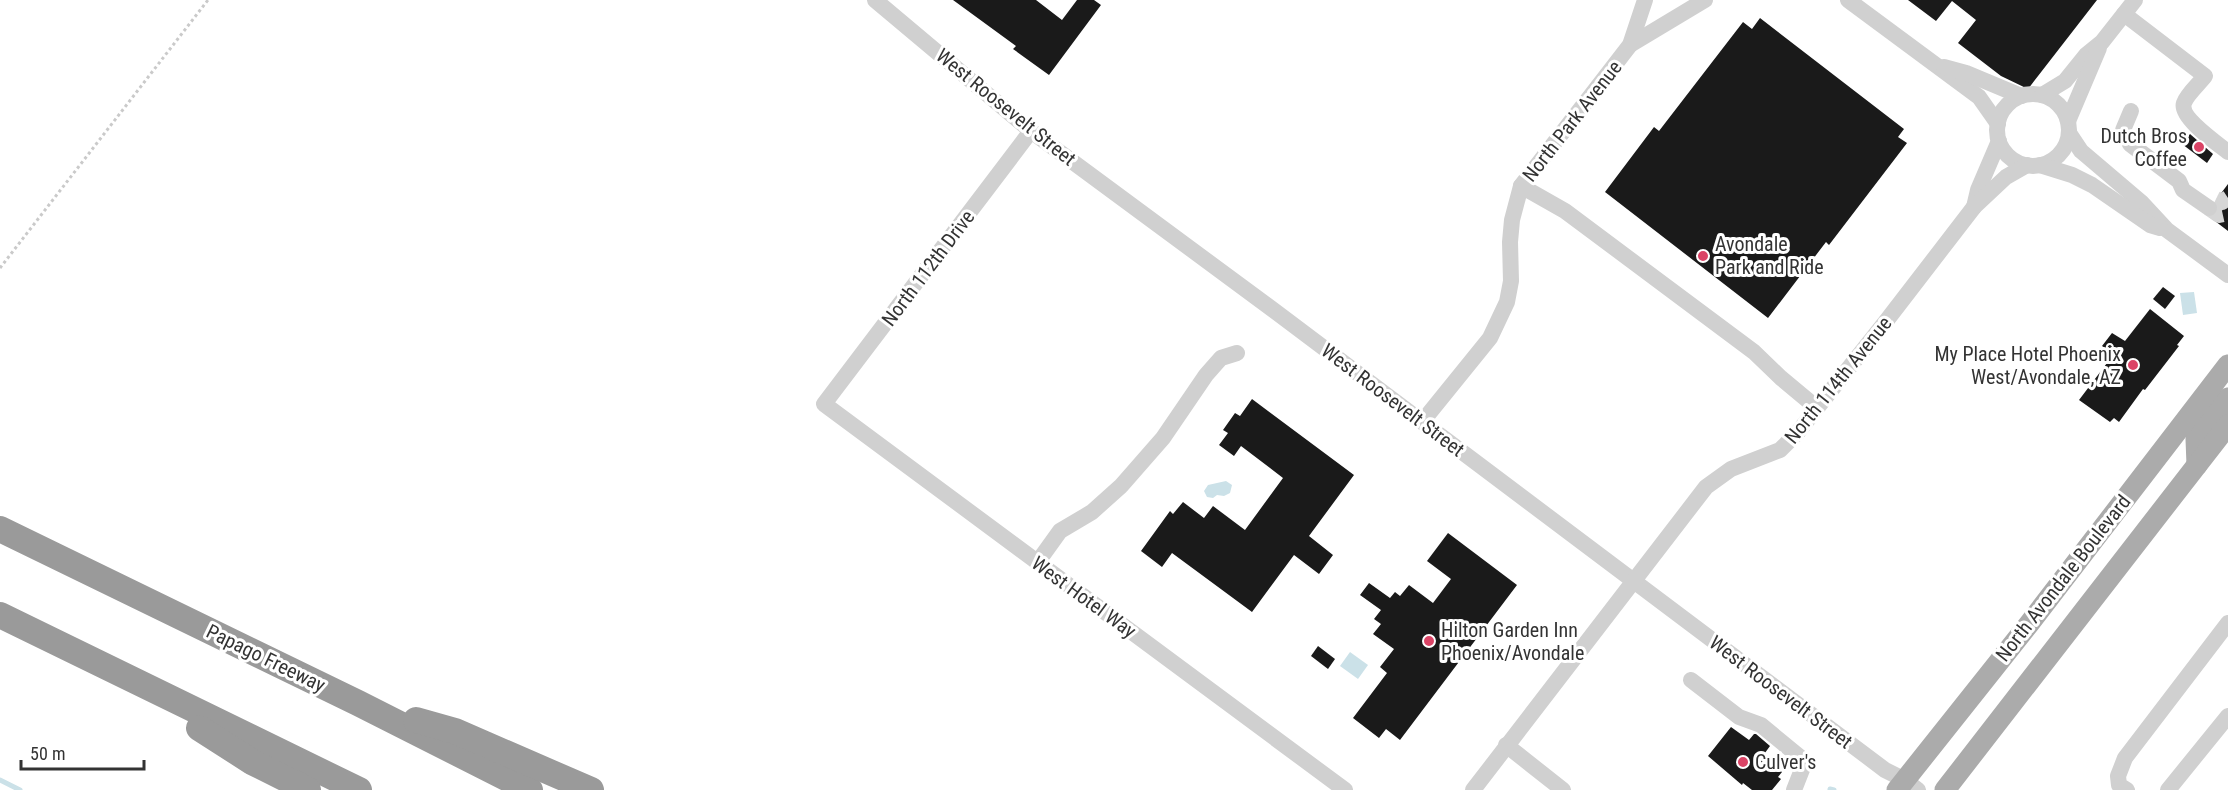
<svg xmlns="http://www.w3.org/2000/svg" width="2228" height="790" font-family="'Roboto Condensed',sans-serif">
<rect width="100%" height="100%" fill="#fff"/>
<g fill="#cbe1e8">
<path d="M2194,292l3,21 -14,2 -3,-22z"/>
<path d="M1226,481l6,4 -2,8 -6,3 -7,-1 -4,3 -6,-1 -3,-6 4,-6z"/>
<path d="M1350,652l18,13 -10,14 -18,-13z"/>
</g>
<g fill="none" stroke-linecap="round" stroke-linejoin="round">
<g stroke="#cbe1e8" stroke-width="5">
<path d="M0,780l20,10"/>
<path d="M1830,789l4,1"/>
</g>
</g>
<g fill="#1a1a1a">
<path d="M953,0h83l26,20 15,-20h17l7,5 -52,70 -36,-26 3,-3z"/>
<path d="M1908,0h189l-69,89 -27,-13 -43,-33 18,-23 -24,-19 -16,20z"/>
<path d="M1760,18l144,111 -6,8 9,6 -78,102 -3,-3 -58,76 -163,-126 49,-65 5,4 84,-109 9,7z"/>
<path d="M2190,134l23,20 -6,9 -25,-19z"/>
<path d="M2228,184v47l-17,-13 7,-5 1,-5 -3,-8z"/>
<path d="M2163,287l12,9 -10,13 -12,-10z"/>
<path d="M2150,309l34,27 -7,9 2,1 -34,44 -2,-1 -24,33 -5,-4 -4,4 -31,-22 28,-37 -2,-2 6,-9 -9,-6 10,-13 13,8z"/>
<path d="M1252,399l102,76 -45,61 24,19 -14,19 -25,-19 -42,57 -80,-59 -10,14 -21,-16 29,-40 3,3 10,-12 21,16 9,-12 32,24 38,-52 -42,-32 -7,10 -15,-11 9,-12 -5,-3 12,-17 5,3z"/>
<path d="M1448,533l69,52 -117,155 -14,-11 -7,9 -26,-20 34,-45 -7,-6 14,-18 -21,-15 8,-10 -7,-5 7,-9 -21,-15 9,-12 21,15 5,-6 5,4 9,-11 24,18 18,-24 -24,-18z"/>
<path d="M1318,646l17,13 -7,10 -17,-13z"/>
<path d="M1731,727l18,13 5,-6h2l14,12 -8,11 20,15 -4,5 3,2 -9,11h-20l-9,-7 -1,2 -34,-29z"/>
</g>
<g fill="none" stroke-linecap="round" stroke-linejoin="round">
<g stroke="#d6d6d6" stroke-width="16" stroke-dasharray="16 8" stroke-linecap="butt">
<path d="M2216,199l6,3 6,-4"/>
<path d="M2209,208l10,7 9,-2"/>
</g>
<path stroke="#cacaca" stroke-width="3" stroke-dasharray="3 3" stroke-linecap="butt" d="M0,268l208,-268"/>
<g stroke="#d0d0d0" stroke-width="16">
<path d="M875,0l156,131 241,178 613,461 20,10 13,10"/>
<path d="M1848,0l131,97 19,27"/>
<path d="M2124,14l81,62c-6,8 -18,18 -21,27 -5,14 34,41 44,49"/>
<path d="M1630,45l75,-45"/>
<path d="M1944,67l22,6 55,23"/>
<circle cx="2033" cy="130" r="36"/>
<path d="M2042,95l23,-14 21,-26 16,-13 33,-42"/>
<path d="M2131,111l-8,19 7,14 49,37 4,9 26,18"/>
<path d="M2068,121l31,-73"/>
<path d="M1031,131l-207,273 521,386"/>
<path d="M2069,133l12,18 60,51 26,28 61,45"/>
<path d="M2040,165l32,10 20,10 58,40 10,3"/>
<path d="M1521,186l44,25 189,141 27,26 36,30"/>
<path d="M1974,207l4,-17 21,-49"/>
<path d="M1422,422l68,-84 17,-36 4,-21 -1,-39 2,-22 9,-34 109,-141 15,-45"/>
<path d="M1037,563l23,-32 32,-19 29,-26 42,-48 43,-63 15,-17 16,-5"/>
<path d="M1691,680l48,37 22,8 40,33 2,9 -9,23"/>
<path d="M1506,745l57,45"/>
<path d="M1473,790l233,-303 25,-18 49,-19 18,-18 89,-112 87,-113 32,-30 21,-12"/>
<path d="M2127,790l-8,-5 -1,-9 7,-18 103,-135"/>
<path d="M2168,790l60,-74"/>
</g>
<g stroke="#ababab" stroke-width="21">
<path d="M2197,465l-1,-26 32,-41"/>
<path d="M1897,790l132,-166 199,-259"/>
<path d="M1945,790l283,-365"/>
</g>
<g stroke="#9a9a9a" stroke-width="26">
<path d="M0,529l358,174 172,87"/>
<path d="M0,615l359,175"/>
<path d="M416,720l39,11 136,59"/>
<path d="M199,728l53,34 56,28"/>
</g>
</g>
<g fill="#db4466" stroke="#fff" stroke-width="2">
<circle cx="2199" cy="147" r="6"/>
<circle cx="1703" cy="256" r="6"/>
<circle cx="2133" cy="365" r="6"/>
<circle cx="1429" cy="641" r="6"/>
<circle cx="1743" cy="762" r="6"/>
</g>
<g text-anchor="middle" stroke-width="6" stroke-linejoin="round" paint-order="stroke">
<g font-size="20" fill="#333" stroke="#fff">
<text transform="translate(1006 107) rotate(39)" y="7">West Roosevelt Street</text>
<text transform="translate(1572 121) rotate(-52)" y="7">North Park Avenue</text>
<text transform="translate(928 268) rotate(-53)" y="7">North 112th Drive</text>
<text transform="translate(1838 380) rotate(-51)" y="7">North 114th Avenue</text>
<text transform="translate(1393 400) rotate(37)" y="7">West Roosevelt Street</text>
<text transform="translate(2063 578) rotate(-52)" y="7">North Avondale Boulevard</text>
<text transform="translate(1084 597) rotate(36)" y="7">West Hotel Way</text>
<text transform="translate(266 658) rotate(26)" y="7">Papago Freeway</text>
<text transform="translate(1781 692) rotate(37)" y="7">West Roosevelt Street</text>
</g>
<g font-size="20" fill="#333" stroke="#fff" text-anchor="start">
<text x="2187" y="143" text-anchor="end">Dutch Bros<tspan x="2187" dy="23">Coffee</tspan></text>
<text x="1715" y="251">Avondale<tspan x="1715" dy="23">Park and Ride</tspan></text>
<text x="2121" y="361" text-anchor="end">My Place Hotel Phoenix<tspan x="2121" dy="23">West/Avondale, AZ</tspan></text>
<text x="1441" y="637">Hilton Garden Inn<tspan x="1441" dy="23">Phoenix/Avondale</tspan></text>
<text x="1755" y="769">Culver's</text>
</g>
</g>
<path d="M21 760v9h123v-9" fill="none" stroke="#333333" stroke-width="3"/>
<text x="30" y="760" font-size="18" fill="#333333" stroke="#ffffff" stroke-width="4.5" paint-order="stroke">50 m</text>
</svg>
